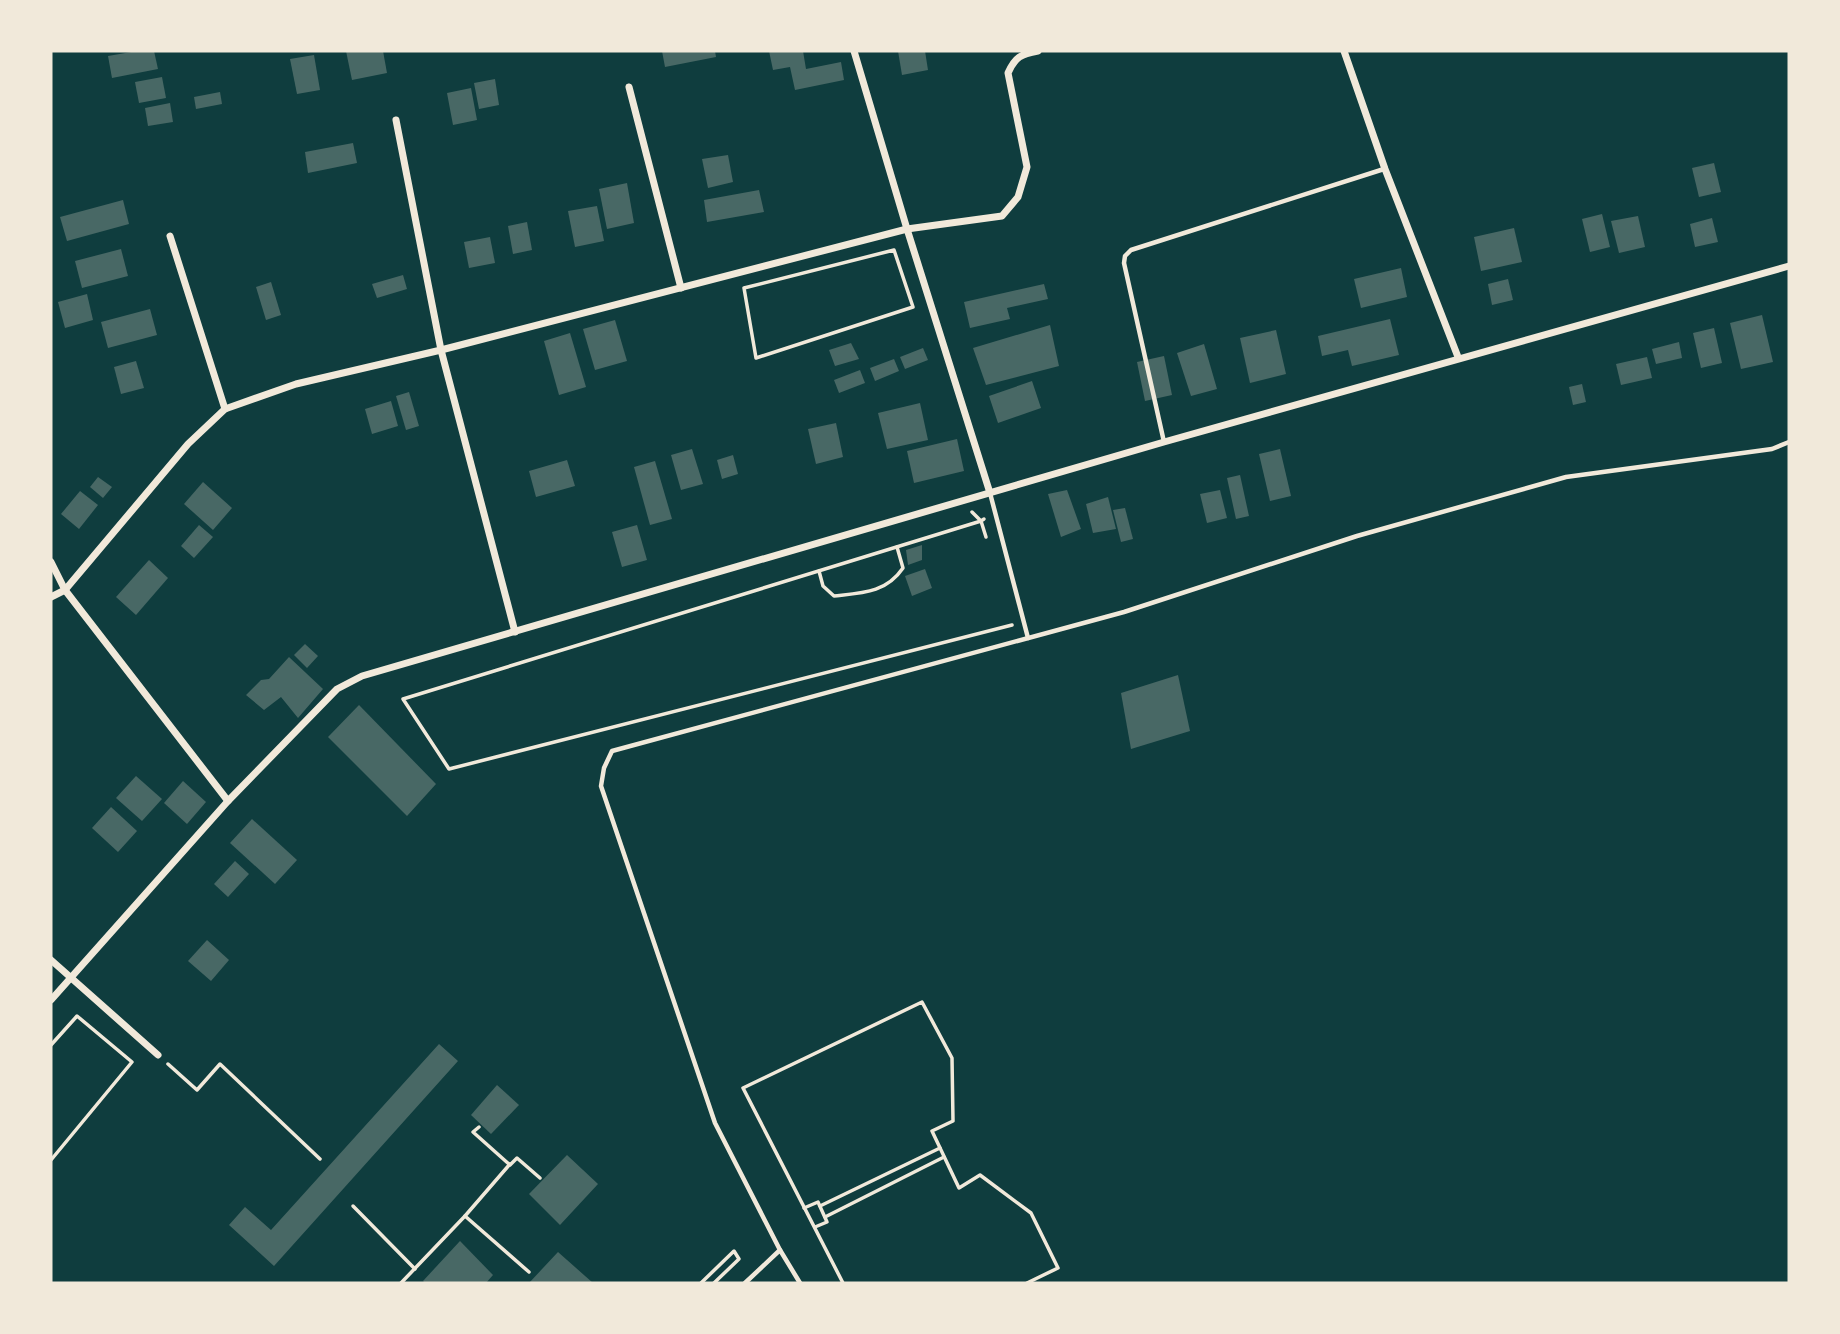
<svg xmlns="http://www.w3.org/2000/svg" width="1840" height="1334" font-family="'Sofia Sans Condensed',sans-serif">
<rect width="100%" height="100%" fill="#0f3d3e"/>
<g fill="#486865">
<path d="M137,51h17l4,18 -46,9 -4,-22z"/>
<path d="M346,51h37l4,22 -35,7z"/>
<path d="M662,51h53l1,6 -51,10z"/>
<path d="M769,51h34l3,18 35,-7 3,18 -49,10 -5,-23 -17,3z"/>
<path d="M898,51h27l3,19 -26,5z"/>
<path d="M314,55l6,35 -23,4 -7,-35z"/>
<path d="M162,77l4,21 -27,5 -4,-21z"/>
<path d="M495,79l4,26 -20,4 -5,-26z"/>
<path d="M471,88l6,32 -24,5 -6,-32z"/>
<path d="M220,92l2,12 -26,5 -2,-12z"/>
<path d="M170,103l3,19 -25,4 -3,-18z"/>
<path d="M353,143l4,20 -49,10 -3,-21z"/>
<path d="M728,155l5,27 -25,6 -6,-29z"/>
<path d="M1714,163l7,29 -22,5 -7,-29z"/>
<path d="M627,183l7,40 -27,6 -8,-40z"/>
<path d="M759,190l5,22 -57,10 -3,-22z"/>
<path d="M123,200l6,24 -62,17 -7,-24z"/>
<path d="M597,206l7,35 -29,6 -7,-36z"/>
<path d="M1602,214l8,33 -20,5 -8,-33z"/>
<path d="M1638,216l7,31 -26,6 -8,-32z"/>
<path d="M1712,218l6,24 -23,5 -5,-23z"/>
<path d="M527,222l5,28 -19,4 -5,-28z"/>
<path d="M1514,228l8,34 -41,9 -7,-34z"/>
<path d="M490,237l5,26 -26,5 -5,-26z"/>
<path d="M121,249l7,27 -46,12 -7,-27z"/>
<path d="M1401,268l6,29 -46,11 -7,-29z"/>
<path d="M403,275l4,14 -30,9 -5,-14z"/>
<path d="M1508,279l5,21 -21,5 -4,-21z"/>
<path d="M271,282l10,33 -15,5 -10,-33z"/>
<path d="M1044,284l4,15 -41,9 3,11 -40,9 -6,-26z"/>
<path d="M87,294l6,26 -28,8 -7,-26z"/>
<path d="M150,309l7,26 -49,13 -7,-26z"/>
<path d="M1762,315l11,47 -32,7 -11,-46z"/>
<path d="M1390,319l9,36 -47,11 -4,-16 -26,6 -4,-20z"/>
<path d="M615,320l12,41 -32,9 -12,-41z"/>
<path d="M1050,325l9,41 -73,19 -13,-37z"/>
<path d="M1714,328l8,35 -21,5 -8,-35z"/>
<path d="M1276,330l10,44 -36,9 -10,-45z"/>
<path d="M570,333l16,54 -27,8 -15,-54z"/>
<path d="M1679,342l3,16 -26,6 -4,-15z"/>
<path d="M851,343l8,16 -24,7 -6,-16z"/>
<path d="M1204,344l13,45 -26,7 -14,-43z"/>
<path d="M923,348l5,12 -23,9 -5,-12z"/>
<path d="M1164,356l8,39 -27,6 -8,-39z"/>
<path d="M1647,357l5,21 -31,7 -5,-21z"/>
<path d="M894,359l5,12 -24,10 -5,-13z"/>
<path d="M136,361l8,27 -23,6 -7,-27z"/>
<path d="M860,370l5,13 -26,10 -5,-13z"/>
<path d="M1032,381l9,27 -43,15 -9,-27z"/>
<path d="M1582,384l4,18 -13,3 -4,-18z"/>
<path d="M409,392l10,34 -13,4 -10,-34z"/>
<path d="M391,401l7,25 -26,8 -7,-25z"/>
<path d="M920,403l8,37 -41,9 -9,-36z"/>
<path d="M836,423l7,34 -27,7 -8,-35z"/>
<path d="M957,439l7,32 -50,12 -7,-32z"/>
<path d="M692,449l11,35 -22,6 -10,-35z"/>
<path d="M1280,449l11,47 -21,5 -11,-47z"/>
<path d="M733,455l5,19 -16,5 -5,-19z"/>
<path d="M567,460l8,26 -39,11 -7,-26z"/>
<path d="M655,461l17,58 -22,6 -16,-58z"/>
<path d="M1240,475l9,41 -13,3 -9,-41z"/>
<path d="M98,477l14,10 -9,11 -13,-11z"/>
<path d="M203,482l29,26 -19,22 -29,-26z"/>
<path d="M1067,490l14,39 -20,8 -13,-43z"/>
<path d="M1220,490l7,28 -20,5 -7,-29z"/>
<path d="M80,491l18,14 -19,24 -18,-15z"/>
<path d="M1108,497l8,32 -23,4 -7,-29z"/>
<path d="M1125,508l8,31 -12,3 -8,-32z"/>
<path d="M199,525l14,12 -19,21 -13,-12z"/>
<path d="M637,525l10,35 -25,7 -10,-35z"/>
<path d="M922,545v15l-14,5 -2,-15z"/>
<path d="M149,560l19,18 -32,37 -20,-18z"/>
<path d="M925,569l7,19 -20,8 -7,-20z"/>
<path d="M305,644l13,12 -11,12 -13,-13z"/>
<path d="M289,657l34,32 -25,29 -17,-21 -17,13 -18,-15 15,-15 8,-1z"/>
<path d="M1178,675l12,56 -59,18 -10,-56z"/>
<path d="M359,705l77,79 -29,32 -79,-79z"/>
<path d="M136,776l26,23 -20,22 -26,-23z"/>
<path d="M183,781l23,21 -19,22 -23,-21z"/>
<path d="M111,807l26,24 -19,21 -26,-24z"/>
<path d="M252,819l45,41 -22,24 -45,-41z"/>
<path d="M235,861l14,13 -21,23 -14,-13z"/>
<path d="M207,940l22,20 -18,21 -23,-20z"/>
<path d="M439,1044l19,17 -184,205 -45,-41 16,-18 26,23z"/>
<path d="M497,1085l22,20 -28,29 -20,-19z"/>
<path d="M567,1155l31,29 -38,41 -31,-31z"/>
<path d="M460,1241l33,34 -7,8h-61l-2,-2z"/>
<path d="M558,1252l35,31h-64z"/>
</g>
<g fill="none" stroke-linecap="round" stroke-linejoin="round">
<g stroke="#f1e9da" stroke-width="3.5">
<path d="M894,250l19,57 -157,51 -12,-70z"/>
<path d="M972,512l9,9 -578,178 46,70 563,-144"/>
<path d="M984,519l-3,2 5,16"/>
<path d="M819,571l4,15 11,10c28,-3 52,-3 69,-28l-6,-21"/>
<path d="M51,1045l26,-29 55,46 -81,98"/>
<path d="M168,1064l29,26 23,-26 100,95"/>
<path d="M479,1127l-6,5 37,33 7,-7 23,20"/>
<path d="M510,1164l-45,52 64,56"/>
<path d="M353,1206l62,63"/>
<path d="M820,1206l120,-58"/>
<path d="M804,1208l14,-6 9,20 -12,5"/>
<path d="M825,1217l119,-60"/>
<path d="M401,1283l64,-67"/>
<path d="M701,1283l33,-32 5,8 -25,24"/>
<path d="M843,1283l-100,-195 179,-86 30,56 1,63 -21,10 27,57 21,-13 51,38 27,55 -31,15"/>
</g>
<g stroke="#f1e9da" stroke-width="4.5">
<path d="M1164,442l-40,-179 1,-7 6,-6 253,-81"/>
<path d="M990,493l38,145"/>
<path d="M780,1250l-65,-127 -114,-337 3,-18 8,-17 512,-139 233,-76 209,-59 206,-28 17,-7"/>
<path d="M745,1283l35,-33 20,33"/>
</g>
<g stroke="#f1e9da" stroke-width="7">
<path d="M854,51l53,178 83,264"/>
<path d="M1344,51l41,118 73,188"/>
<path d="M629,87l52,201"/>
<path d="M396,120l45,230 74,282"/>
<path d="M170,236l55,173"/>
<path d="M51,562l14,28 163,211"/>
<path d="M51,597l14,-7 123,-146 37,-35 71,-25 145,-34 466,-121 95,-13 16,-19 9,-30 -19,-94c7,-16 13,-19 30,-22"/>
<path d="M51,960l107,95"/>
<path d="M51,1000l177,-199 109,-112 25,-13 802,-234 625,-176"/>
</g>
</g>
<rect width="1840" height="1334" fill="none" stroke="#f1e9da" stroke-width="105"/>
</svg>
